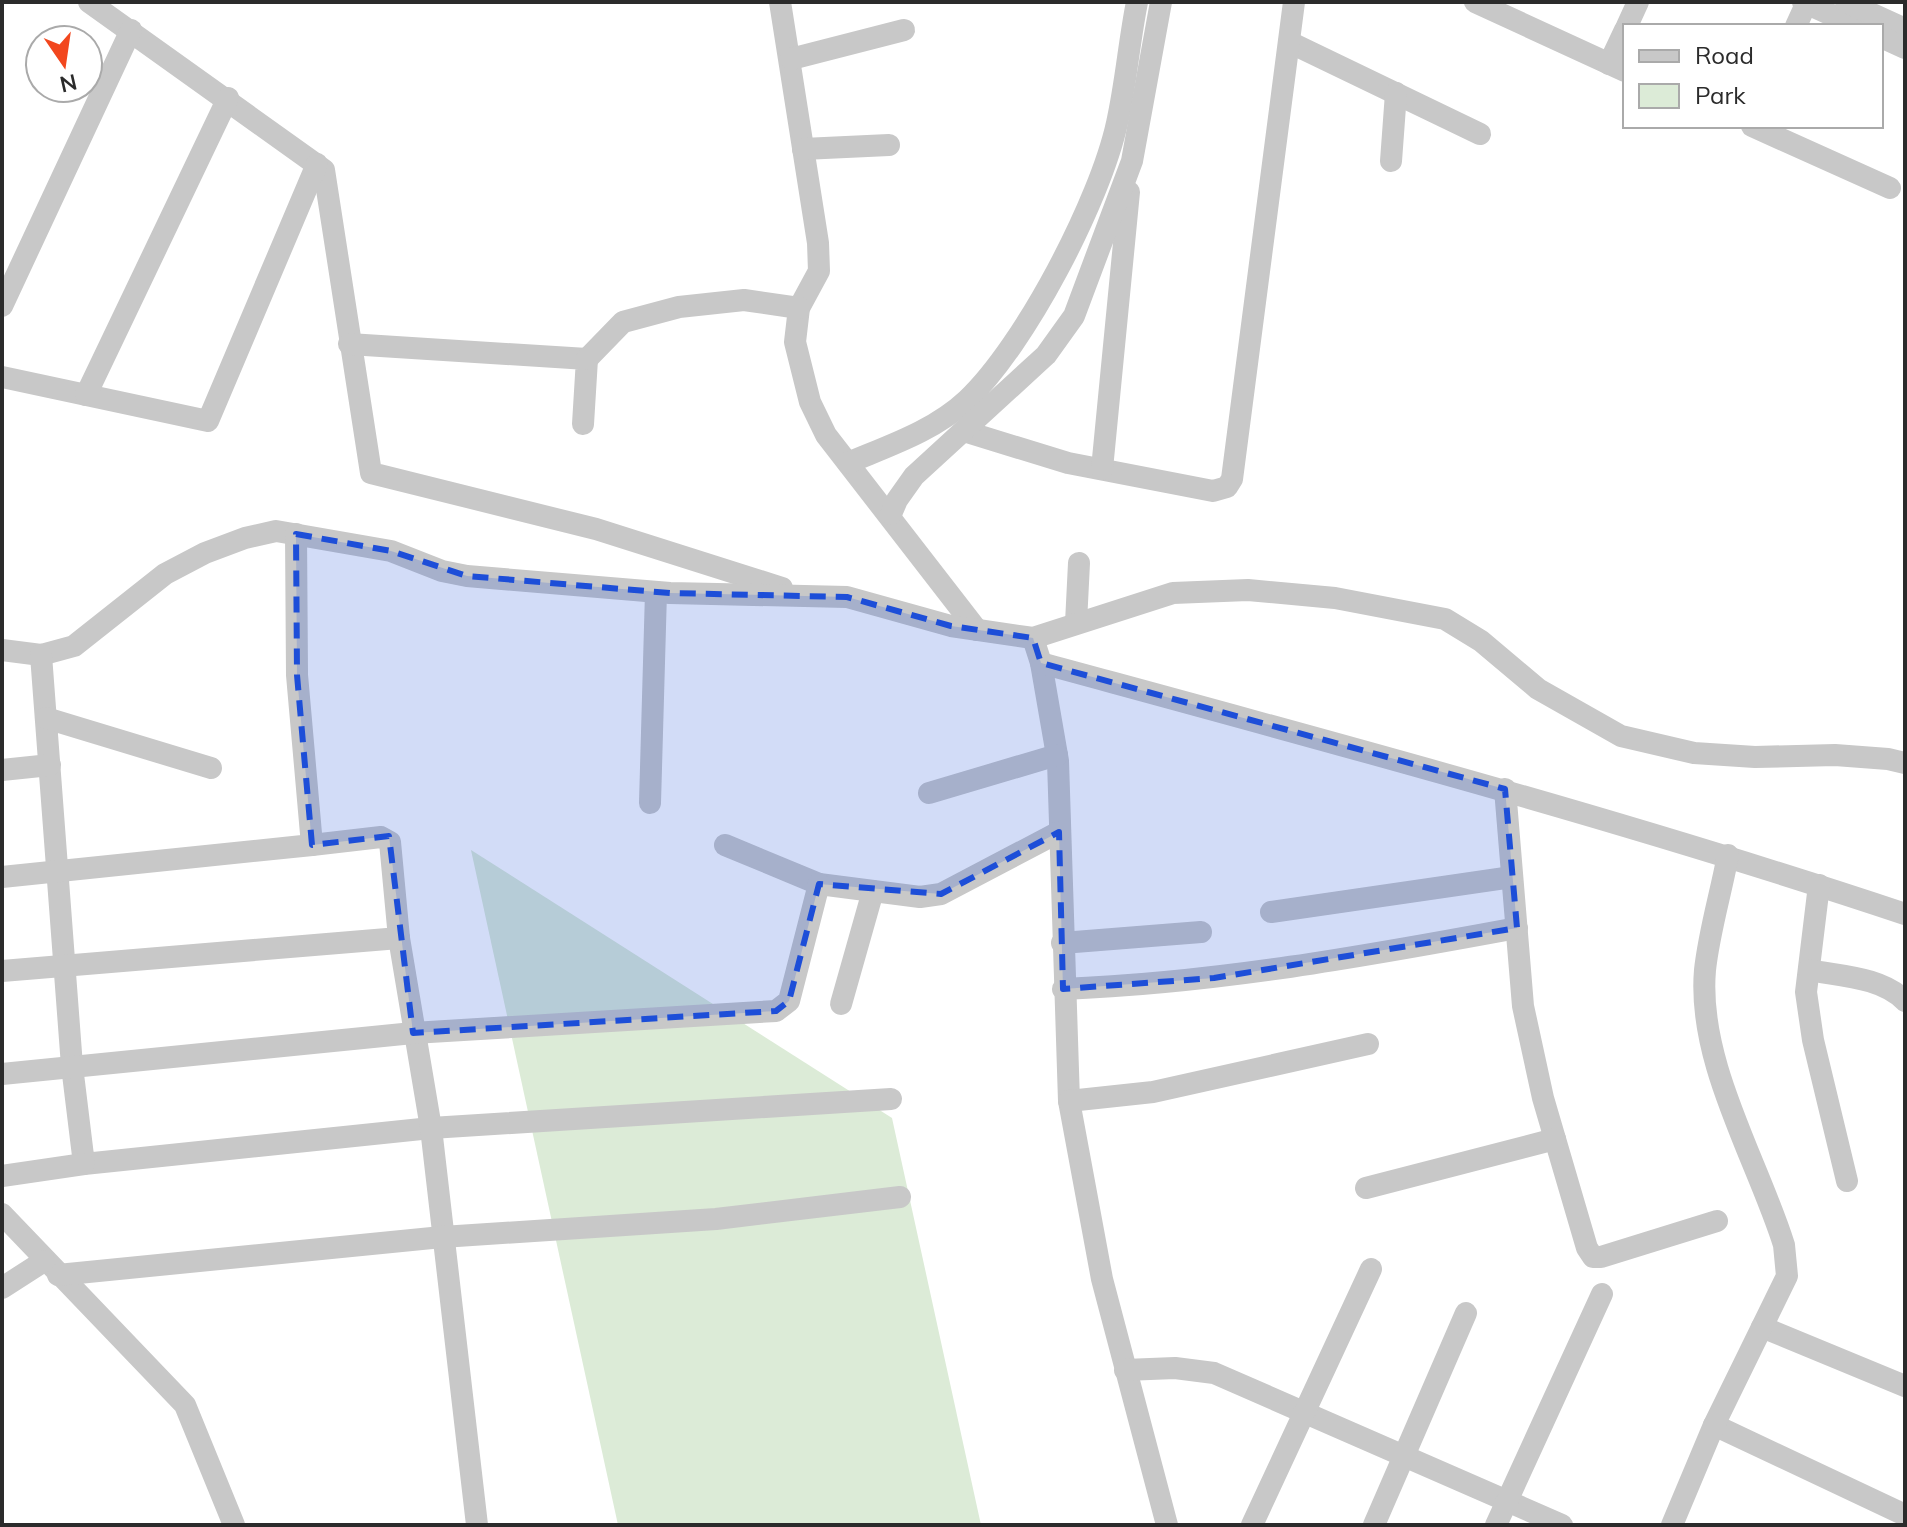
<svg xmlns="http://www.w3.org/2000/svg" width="1907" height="1527" font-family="Mulish,sans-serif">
<rect width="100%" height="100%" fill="#fff"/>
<path fill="#dcebd7" d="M471,850l421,268 89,407h-363z"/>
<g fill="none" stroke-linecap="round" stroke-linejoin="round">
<g stroke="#c8c8c8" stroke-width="22">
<path d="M89,2l235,168 47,303 225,56 186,59"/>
<path d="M780,2l38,241 1,28 -20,37 -4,34 15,60 16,33 151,195"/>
<path d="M1475,2l150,69"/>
<path d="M1803,2l53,24"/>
<path d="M1846,2l59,27"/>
<path d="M1627,26l11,-24"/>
<path d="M1796,26l11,-24"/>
<path d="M1881,37l24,11"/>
<path d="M1289,42l191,92"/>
<path d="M791,59l113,-29"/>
<path d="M1609,64l16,-34"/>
<path d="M1752,126l138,62"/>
<path d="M803,149l86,-4"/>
<path d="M1391,161l5,-68"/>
<path d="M2,306l129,-276"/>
<path d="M349,344l238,15 -4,65"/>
<path d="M587,359l36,-37 56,-15 65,-7 55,8"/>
<path d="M2,377l206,44 109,-257"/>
<path d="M86,395l142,-297"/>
<path d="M967,432l101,31 145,28 14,-4 5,-8 62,-477"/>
<path d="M848,463c40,-17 86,-32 119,-63 58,-55 133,-199 150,-277 9,-40 12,-81 20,-121"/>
<path d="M1102,469l27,-277"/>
<path d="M891,514l6,-14 17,-24 132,-121 28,-39 58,-155 29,-159"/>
<path d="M1076,623l3,-60"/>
<path d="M1033,638l8,25 17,98 11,340 33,178 65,246"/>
<path d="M2,650l39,5 33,-9 91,-72 40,-21 40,-15 31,-7 115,20 51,20 25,5 203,17 177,4 104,29 82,12 140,-45 75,-3 87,8 110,21 36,22 57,48 83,47 73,17 61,4 80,-2 53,4 17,4"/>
<path d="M41,655l31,411 12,98 347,-36 460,-29"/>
<path d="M1041,663c290,79 579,156 864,251"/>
<path d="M46,718l165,50"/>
<path d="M2,770l48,-5"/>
<path d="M1505,789l18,217 20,92 44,150 6,9h8l116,-36"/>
<path d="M929,793l128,-38"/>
<path d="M650,803l6,-211"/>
<path d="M312,845l69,-8 9,5 9,96 32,190 46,397"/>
<path d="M725,845l94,39 101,13 21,-3 118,-62"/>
<path d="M2,877l310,-32 -15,-170 -1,-141"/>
<path d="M1819,885l-13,107 7,48 34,141"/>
<path d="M1271,912l241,-35"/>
<path d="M1062,943l139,-11"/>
<path d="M1809,970c31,6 73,7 96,31"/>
<path d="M2,971l397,-33"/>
<path d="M1063,989c153,-6 303,-33 454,-61"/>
<path d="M841,1004l32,-113"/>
<path d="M2,1074l411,-41 363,-22 13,-10 30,-117"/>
<path d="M1069,1101l84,-9 215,-48"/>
<path d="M2,1176l82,-12"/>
<path d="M1366,1188l189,-49"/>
<path d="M2,1214l183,191 49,120"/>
<path d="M58,1275l384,-38 274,-18 184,-22"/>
<path d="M2,1288l42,-27"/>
<path d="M1762,1327l143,59"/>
<path d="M1125,1370l50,-2 39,5 348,152"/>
<path d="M1714,1425l191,90"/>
<path d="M1252,1525l119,-256"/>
<path d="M1374,1525l92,-212"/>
<path d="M1496,1525l106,-231"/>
<path d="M1672,1525l42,-100 73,-149 -3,-31c-27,-86 -87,-183 -79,-275 4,-38 16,-77 23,-115"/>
</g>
</g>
<path fill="#1d4ed8" fill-opacity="0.2" stroke="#1d4ed8" stroke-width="6" stroke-dasharray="16 10" stroke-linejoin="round" d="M296,534l95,17 76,25 203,17 177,4 104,29 82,12 8,25 464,126 12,139 -303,50 -151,11 -4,-157 -118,62 -122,-10 -30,117 -13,10 -363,22 -24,-197 -77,9 -15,-170z"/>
<rect width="1907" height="1527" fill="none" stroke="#2b2b2b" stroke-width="8"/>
<rect x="1623" y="24" width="260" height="104" fill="#ffffff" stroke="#aaaaaa" stroke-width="2"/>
<rect x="1639" y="50" width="40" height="12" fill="#c8c8c8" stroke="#aaaaaa" stroke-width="2"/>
<text x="1695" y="64" font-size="24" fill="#2b2b2b">Road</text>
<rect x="1639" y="84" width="40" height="24" fill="#dcebd7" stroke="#aaaaaa" stroke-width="2"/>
<text x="1695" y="104" font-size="24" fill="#2b2b2b">Park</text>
<g transform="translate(64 64) rotate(167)"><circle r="38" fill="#ffffff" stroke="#aaaaaa" stroke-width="2"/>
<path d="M0-6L14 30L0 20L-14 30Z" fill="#f2471e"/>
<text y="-12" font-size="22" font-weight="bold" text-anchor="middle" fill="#2b2b2b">N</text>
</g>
</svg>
